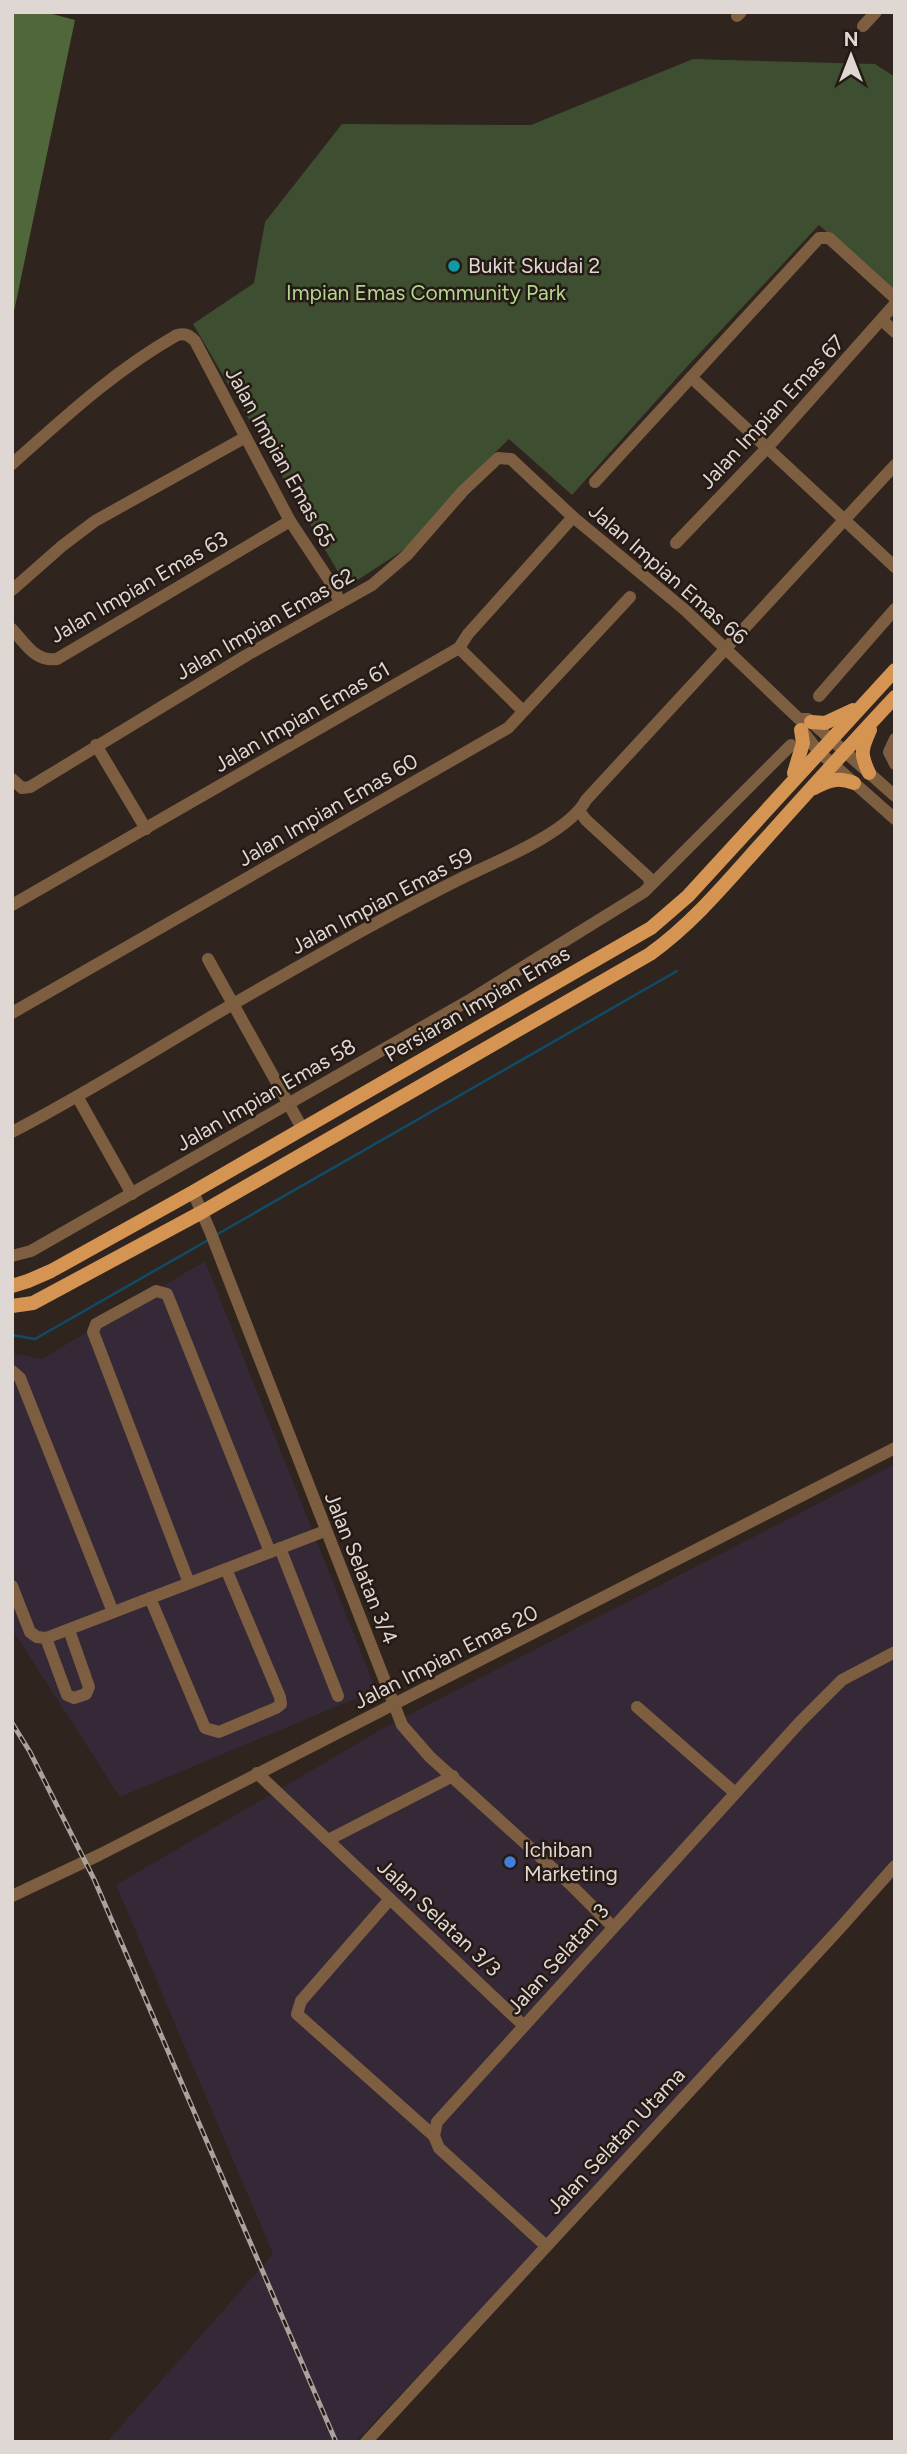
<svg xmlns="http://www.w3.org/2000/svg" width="907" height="2454" font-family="Figtree,sans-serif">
<rect width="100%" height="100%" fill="#2f241e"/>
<g fill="#352937">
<path d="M205,1261l171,429 -256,107 -108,-168v-276l30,6z"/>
<path d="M895,1464v413l-540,565h-248l166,-188 -157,-369 273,-160z"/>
</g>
<path fill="#3e4f31" d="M693,59l182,5 20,13v218l-76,-70 -137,147 -110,123 -63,-56 -32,31 -72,79 -58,38 -154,-263 61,-41 11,-61 77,-98 189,1z"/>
<path fill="#4f673a" d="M12,12h33l30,8 -63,301z"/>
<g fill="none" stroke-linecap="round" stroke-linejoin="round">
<g stroke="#104c67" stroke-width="2.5">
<path d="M216,1235l461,-264"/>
<path d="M12,1335l23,4 175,-100"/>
</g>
<g stroke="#7e5e40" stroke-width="12">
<path d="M737,16l4,-4"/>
<path d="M863,26l13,-14"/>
<path d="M882,320l13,12"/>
<path d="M692,378l203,189"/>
<path d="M12,464c54,-48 102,-93 165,-129 8,-2 12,0 18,6l95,180 43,65 7,17"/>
<path d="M595,482l224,-244h10l66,60"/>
<path d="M676,543l91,-95 128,-144"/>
<path d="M12,590l50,-44 33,-25 149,-83"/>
<path d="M12,629c14,15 23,33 45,30l233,-138"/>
<path d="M459,648l64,63"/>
<path d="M819,696l76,-87"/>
<path d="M801,729l17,22 77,68"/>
<path d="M895,739l-6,13 6,12"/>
<path d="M96,745l50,84"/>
<path d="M12,779l10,9 8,-1 217,-132 125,-70 35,-30 56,-64 35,-33 13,1 62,58 112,93 114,109h9l87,77"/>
<path d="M580,812l6,8 63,58 1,7"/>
<path d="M12,905l447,-257 9,-14 105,-117"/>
<path d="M208,959l94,169"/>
<path d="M12,1013l496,-285 122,-131"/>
<path d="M78,1098l54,96"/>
<path d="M12,1132c76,-39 147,-85 221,-128 77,-44 154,-89 233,-128 34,-16 103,-44 120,-76l309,-335"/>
<path d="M193,1192l17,39 192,494 28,32 140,127 43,43"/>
<path d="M12,1256l19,-5 437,-250 176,-109 147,-147"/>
<path d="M12,1371l8,7 93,234"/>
<path d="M280,1548l58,148"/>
<path d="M189,1583l-96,-251 3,-8 60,-33 11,3 103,258"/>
<path d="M12,1586l18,46 7,5 9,1 279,-107"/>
<path d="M150,1598l55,130 14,4 57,-24 5,-4 -1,-7 -54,-128"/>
<path d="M46,1638l21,57 7,3 12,-4 3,-7 -20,-57"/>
<path d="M637,1707l97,85"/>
<path d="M257,1773l266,252"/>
<path d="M328,1840l125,-64"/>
<path d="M12,1896l87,-41 796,-407"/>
<path d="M390,1899l-89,102 -4,13 137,122"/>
<path d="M545,2245l-106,-97 -5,-12 3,-14 363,-400 42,-42 53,-28"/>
<path d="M366,2442l475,-515 54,-61"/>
</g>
<g stroke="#d59452" stroke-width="14">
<path d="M811,722l14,1 28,-13"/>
<path d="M794,773l9,-30 -2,-13"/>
<path d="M869,773c-9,-19 -8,-23 1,-43"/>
<path d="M814,788c15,-8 24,-11 40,-5"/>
<path d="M12,1286l16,-5 23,-10 142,-79 458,-264 37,-32 207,-226"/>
<path d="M12,1306l21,-3 169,-91 448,-258c43,-31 76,-71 111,-110 44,-49 88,-98 134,-147"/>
</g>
<defs>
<path id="rail" d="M12,1723l18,29 64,127 242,563"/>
</defs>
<use href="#rail" stroke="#aba29e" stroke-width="5"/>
<use href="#rail" stroke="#251a14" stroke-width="2.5" stroke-dasharray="8" stroke-linecap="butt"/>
</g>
<circle fill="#0f9aa8" stroke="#251a14" stroke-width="2.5" cx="454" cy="266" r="7"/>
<circle fill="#3f7fe0" stroke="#251a14" stroke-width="2.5" cx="510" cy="1862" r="7"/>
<g text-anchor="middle" stroke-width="5" stroke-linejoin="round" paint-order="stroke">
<g font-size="21" fill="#dfd7d3" stroke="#251a14" text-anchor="start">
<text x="468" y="273">Bukit Skudai 2</text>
<text x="524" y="1857">Ichiban<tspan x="524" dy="24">Marketing</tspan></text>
</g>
<g font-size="21" fill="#b0d78f" stroke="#251a14">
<text x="426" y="300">Impian Emas Community Park</text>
</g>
<g font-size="21" fill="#dfd7d3" stroke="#251a14">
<text transform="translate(772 412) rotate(-47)" y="7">Jalan Impian Emas 67</text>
<text transform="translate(280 457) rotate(61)" y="7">Jalan Impian Emas 65</text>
<text transform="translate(668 574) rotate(41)" y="7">Jalan Impian Emas 66</text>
<text transform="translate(139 587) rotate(-30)" y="7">Jalan Impian Emas 63</text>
<text transform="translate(265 624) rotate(-30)" y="7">Jalan Impian Emas 62</text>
<text transform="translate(302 717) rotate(-30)" y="7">Jalan Impian Emas 61</text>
<text transform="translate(328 810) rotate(-30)" y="7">Jalan Impian Emas 60</text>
<text transform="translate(382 901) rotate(-28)" y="7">Jalan Impian Emas 59</text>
<text transform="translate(477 1004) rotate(-30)" y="7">Persiaran Impian Emas</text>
<text transform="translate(266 1095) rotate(-30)" y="7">Jalan Impian Emas 58</text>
<text transform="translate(361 1568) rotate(68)" y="7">Jalan Selatan 3/4</text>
<text transform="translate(446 1657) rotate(-27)" y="7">Jalan Impian Emas 20</text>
<text transform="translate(439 1918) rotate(43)" y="7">Jalan Selatan 3/3</text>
<text transform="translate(558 1959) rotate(-48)" y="7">Jalan Selatan 3</text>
<text transform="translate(616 2141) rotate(-47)" y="7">Jalan Selatan Utama</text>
</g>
</g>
<rect width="907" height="2454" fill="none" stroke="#dfd7d3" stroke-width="28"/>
<g transform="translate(851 56)" stroke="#251a14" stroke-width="5" paint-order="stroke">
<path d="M0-5L12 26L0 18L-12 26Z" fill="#dfd7d3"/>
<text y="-10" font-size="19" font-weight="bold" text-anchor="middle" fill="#dfd7d3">N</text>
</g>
</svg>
